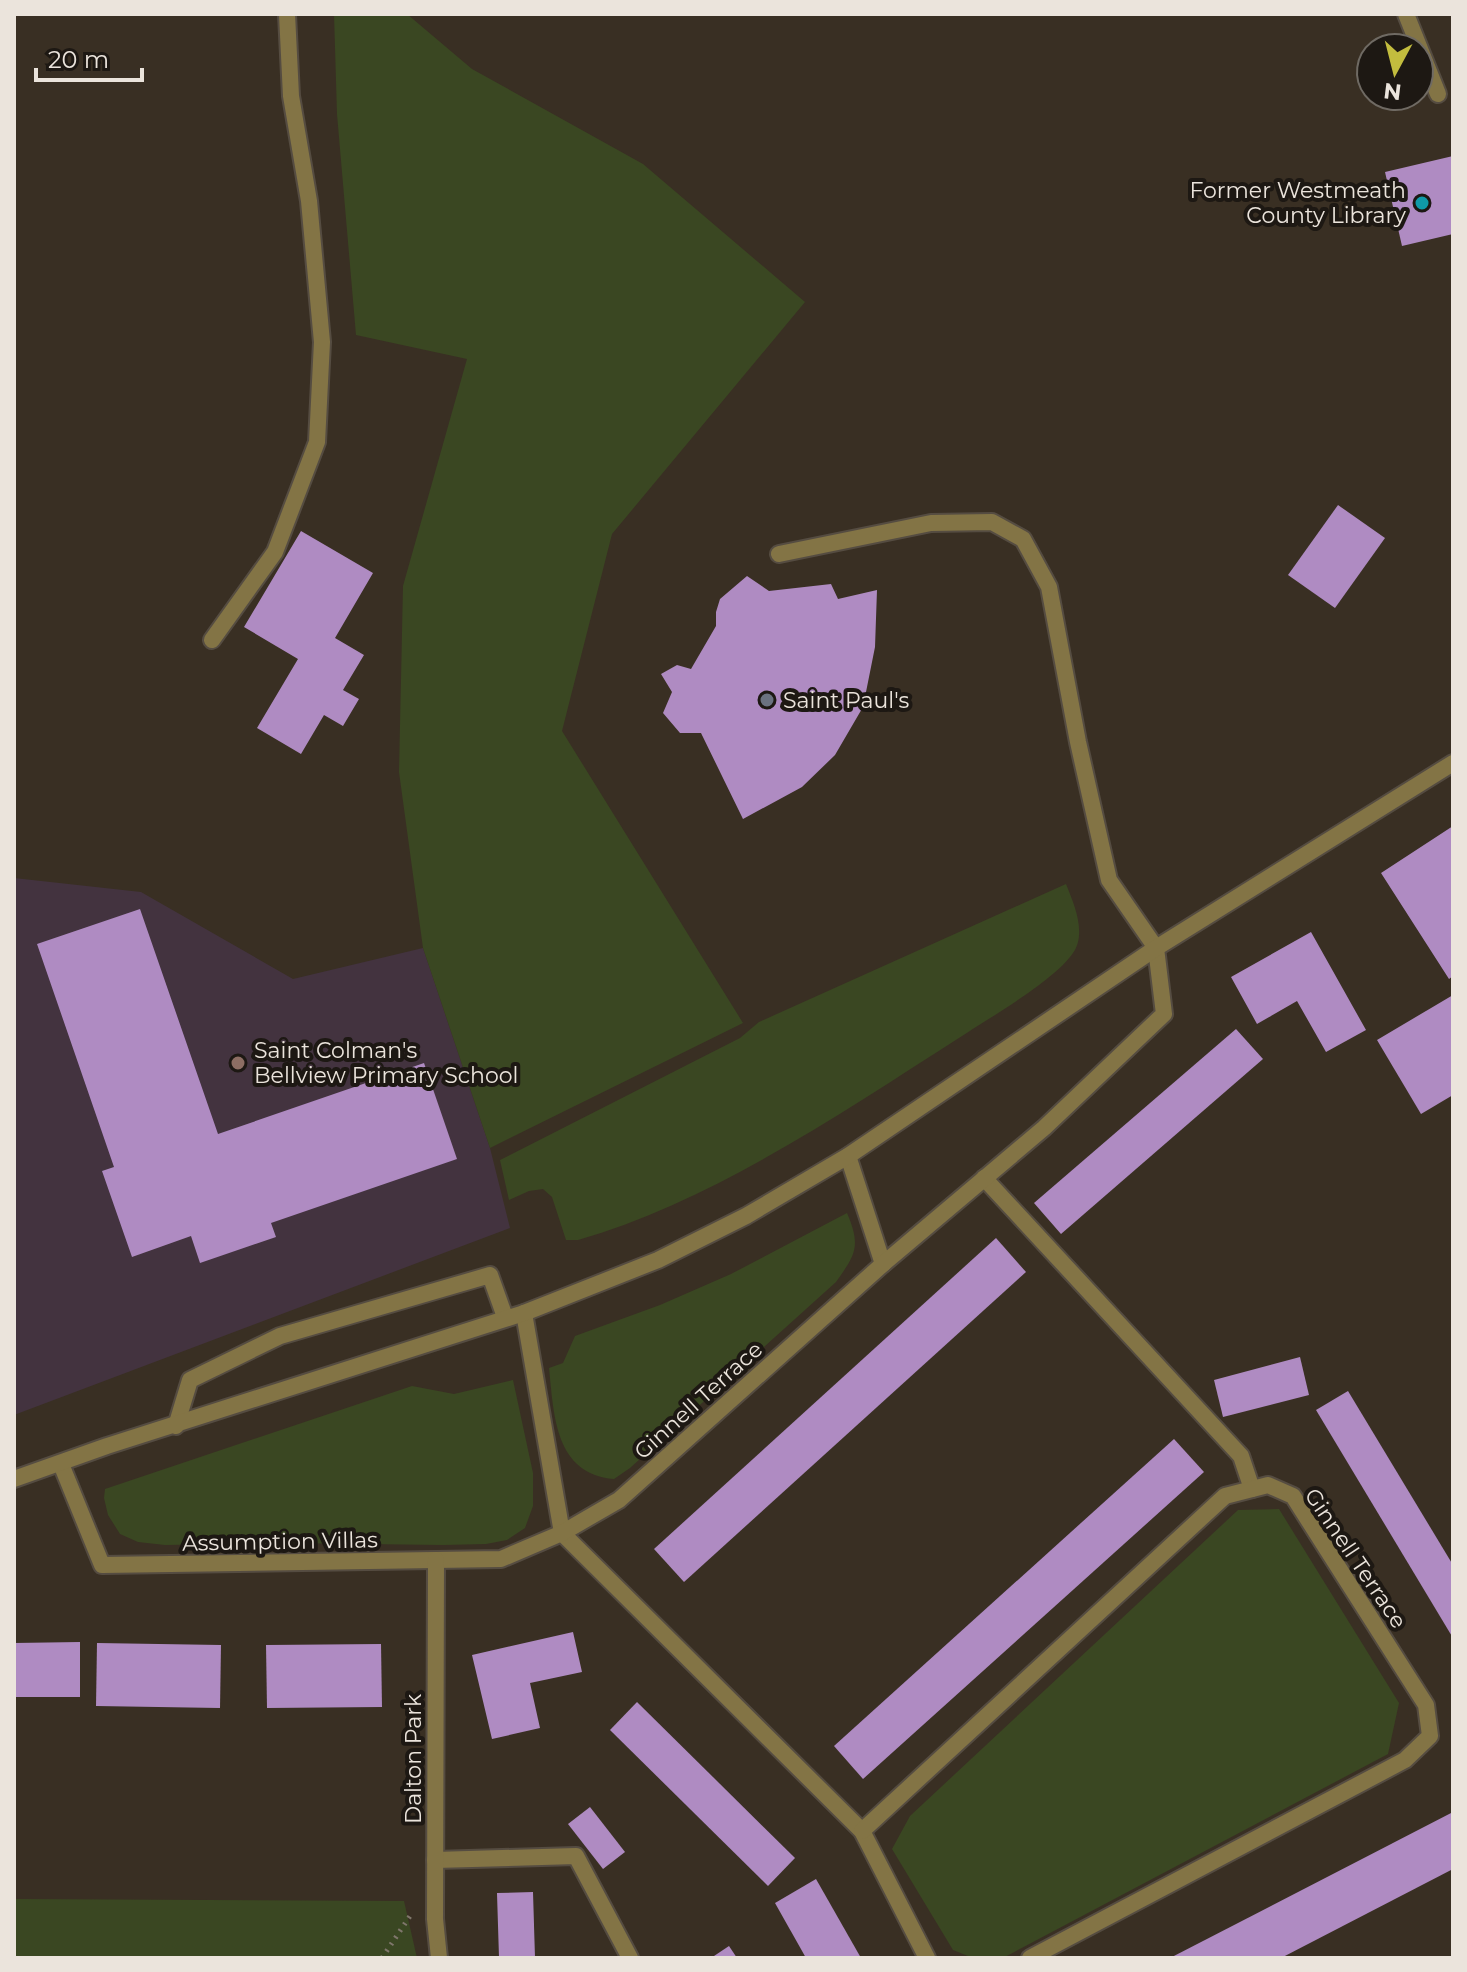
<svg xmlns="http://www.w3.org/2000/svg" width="1467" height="1972" font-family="Montserrat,sans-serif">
<rect width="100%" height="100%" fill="#392f23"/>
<path fill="#43333f" d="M14,878l127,14 152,87 130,-31 67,200 20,80 -496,187z"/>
<g fill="#3a4722">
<path d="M334,14h73l65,55 171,95 162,138 -193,232 -50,197 181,292 -253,125 -67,-200 -24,-176 4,-186 64,-227 -111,-24 -19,-221z"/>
<path d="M1066,884c8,20 21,49 7,69 -18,27 -82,64 -111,83 -119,76 -249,165 -384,204h-12l-14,-43 -9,-8 -14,2 -20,9 -9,-40 240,-122 19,-16z"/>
<path d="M847,1213c14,33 9,41 -11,69l-206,186 -16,11c-59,-5 -60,-63 -65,-111l14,-5 12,-27 85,-31 71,-31z"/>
<path d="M513,1380l20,93v33l-8,22 -18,12 -21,4 -43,1 -158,-2 -120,2 -27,-3 -18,-8 -12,-19 -4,-17 1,-9 307,-103 42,8z"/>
<path d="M1279,1509l120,194 -11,51 -385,204h-30l-20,-8 -61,-101 18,-33 328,-306z"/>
<path d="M14,1899l390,2 13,57h-403z"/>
</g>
<g fill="#af8bc2">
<path d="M1453,156v78l-51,12 -17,-74z"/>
<path d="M1338,505l47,33 -50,70 -47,-33z"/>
<path d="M301,531l72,42 -38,65 29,17 -21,35 16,9 -16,27 -19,-11 -23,39 -44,-26 41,-69 -54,-32z"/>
<path d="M747,576l22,15 62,-7 7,15 39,-9 -2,57 -12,60 -28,48 -33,32 -59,32 -42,-86h-21l-17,-20 9,-21 -11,-18 16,-9 14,4 25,-43v-14l4,-13z"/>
<path d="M1453,826v65l-2,2 2,3v80l-4,3 -68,-106z"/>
<path d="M140,909l78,225 206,-71 33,96 -186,64 5,14 -76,26 -9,-27 -59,21 -30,-86 12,-4 -77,-223z"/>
<path d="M1311,932l55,98 -40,22 -29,-51 -40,23 -26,-47z"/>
<path d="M1453,995v100l-32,19 -44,-74z"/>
<path d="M1236,1029l27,30 -202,175 -27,-31z"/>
<path d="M996,1238l30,34 -342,310 -30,-33z"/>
<path d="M1300,1357l9,38 -86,22 -9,-37z"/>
<path d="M1348,1391l105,174v73l-137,-228z"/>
<path d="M1174,1439l30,33 -341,307 -29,-33z"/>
<path d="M573,1632l9,40 -52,11 10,45 -48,11 -20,-84z"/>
<path d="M80,1642v55h-66v-54z"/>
<path d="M97,1643l124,2 -1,63 -124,-2z"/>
<path d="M381,1644l1,63 -115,1 -1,-63z"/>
<path d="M637,1702l158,156 -27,28 -158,-156z"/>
<path d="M590,1807l35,45 -22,17 -35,-45z"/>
<path d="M1453,1812v57l-172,89h-111z"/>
<path d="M816,1879l45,79h-55l-31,-55z"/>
<path d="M533,1892l2,66h-36l-2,-65z"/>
<path d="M729,1946l8,12h-26z"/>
</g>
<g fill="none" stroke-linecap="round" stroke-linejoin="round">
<defs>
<g id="service">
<path d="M1406,14l32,80"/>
<path d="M779,554l152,-31 61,-1 31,17 26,48 29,155 31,138 47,68"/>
<path d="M212,640l63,-88 42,-110 5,-100 -13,-141 -18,-105 -4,-82"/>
<path d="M984,1178l257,278 11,33"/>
<path d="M435,1860l141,-4 54,102"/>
</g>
<g id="minor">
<path d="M848,1156l35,108"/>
<path d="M524,1313l38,220 300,298 65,127"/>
<path d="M176,1426l14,-46 90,-44 210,-61 15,42"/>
<path d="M61,1464l41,101 399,-6 61,-26 57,-33 264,-236 161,-136 120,-114 -8,-66"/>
<path d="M436,1560l-1,359 4,39"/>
<path d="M862,1831l363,-335 43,-11 25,11 133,209 4,31 -25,24 -375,198"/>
</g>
<path id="tertiary" d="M14,1479l93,-33 417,-133 134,-53 88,-44 102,-60 308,-208 297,-185"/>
</defs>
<use href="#service" stroke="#554c41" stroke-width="20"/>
<use href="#minor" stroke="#554c41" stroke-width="20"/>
<use href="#tertiary" stroke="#554c41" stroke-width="20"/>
<path stroke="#7f766b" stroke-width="5" stroke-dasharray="2 6" stroke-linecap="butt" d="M382,1958l28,-42"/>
<use href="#service" stroke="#837445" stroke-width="16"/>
<use href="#minor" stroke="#837445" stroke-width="16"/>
<use href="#tertiary" stroke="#837445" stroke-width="16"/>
</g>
<circle fill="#0f9aa8" stroke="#1d1813" stroke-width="3" cx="1422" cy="203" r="8"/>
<circle fill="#6b7280" stroke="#1d1813" stroke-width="3" cx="767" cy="700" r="8"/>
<circle fill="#8d6e63" stroke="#1d1813" stroke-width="3" cx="238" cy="1063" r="8"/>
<g text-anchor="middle" stroke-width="8" stroke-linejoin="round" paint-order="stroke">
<g font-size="22" fill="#ebe4dc" stroke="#1d1813" text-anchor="start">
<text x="1406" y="198" text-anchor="end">Former Westmeath<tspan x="1406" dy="25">County Library</tspan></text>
<text x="783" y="708">Saint Paul's</text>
<text x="254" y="1058">Saint Colman's<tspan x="254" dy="25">Bellview Primary School</tspan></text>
</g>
<g font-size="22" fill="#ebe4dc" stroke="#1d1813">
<text transform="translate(698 1400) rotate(-42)" y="8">Ginnell Terrace</text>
<text transform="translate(280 1541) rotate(-1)" y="8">Assumption Villas</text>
<text transform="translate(1356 1558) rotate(56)" y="8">Ginnell Terrace</text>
<text transform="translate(413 1759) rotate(-90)" y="8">Dalton Park</text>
</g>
</g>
<rect width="1467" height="1972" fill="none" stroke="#ebe4dc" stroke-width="32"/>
<g transform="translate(1395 72) rotate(187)"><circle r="38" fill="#1d1813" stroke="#6f6a63" stroke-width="2"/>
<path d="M0-6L14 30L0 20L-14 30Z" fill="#c3bd3e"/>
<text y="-12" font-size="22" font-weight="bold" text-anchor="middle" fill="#ebe4dc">N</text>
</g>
<path d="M36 68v12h106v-12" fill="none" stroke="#ebe4dc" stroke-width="4"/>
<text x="48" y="68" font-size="24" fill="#ebe4dc" stroke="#1d1813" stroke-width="6" paint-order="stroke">20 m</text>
</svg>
